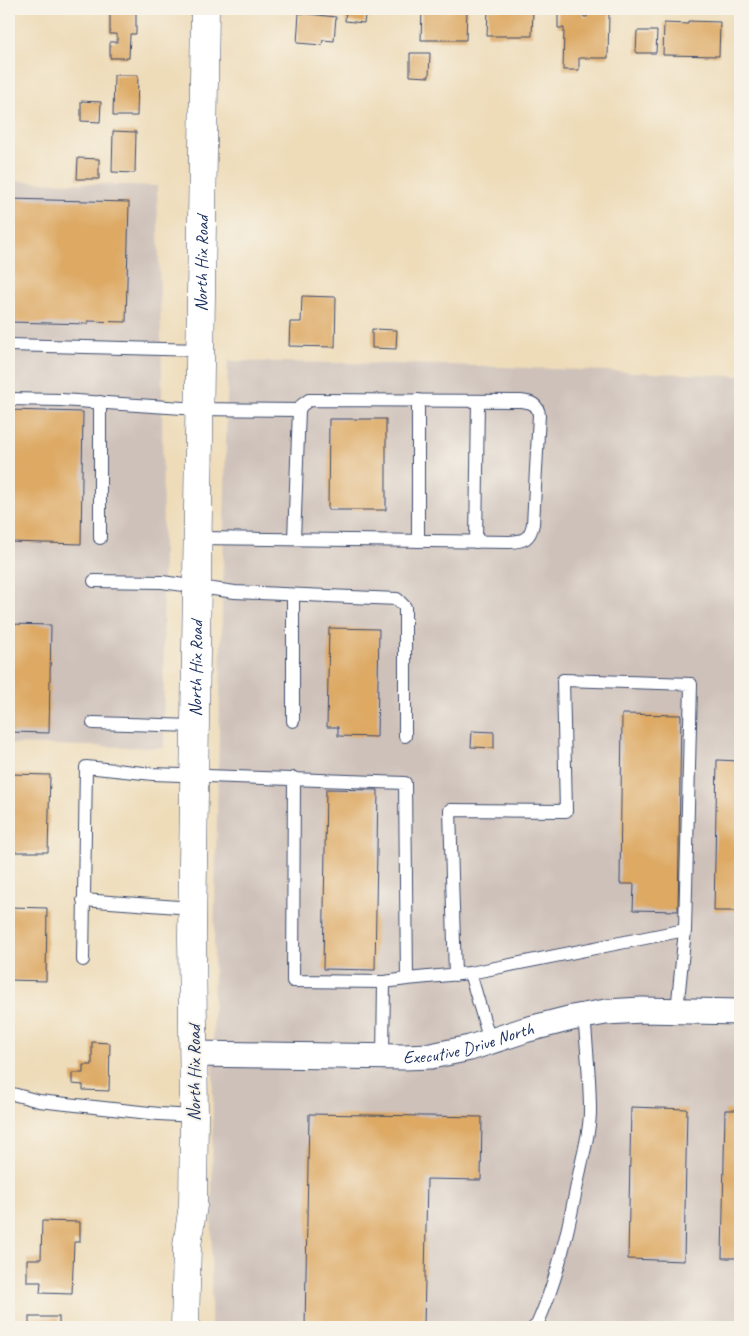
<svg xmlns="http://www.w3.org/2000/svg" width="749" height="1336" font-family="Caveat,sans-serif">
<rect width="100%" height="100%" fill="#f7f3e8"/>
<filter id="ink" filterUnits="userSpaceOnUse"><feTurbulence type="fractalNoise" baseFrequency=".02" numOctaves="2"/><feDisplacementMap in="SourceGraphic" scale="10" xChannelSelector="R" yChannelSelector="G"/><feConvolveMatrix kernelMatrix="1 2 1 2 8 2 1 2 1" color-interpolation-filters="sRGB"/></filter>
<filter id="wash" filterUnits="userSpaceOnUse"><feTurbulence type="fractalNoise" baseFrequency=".0096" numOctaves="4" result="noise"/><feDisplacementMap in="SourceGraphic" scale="20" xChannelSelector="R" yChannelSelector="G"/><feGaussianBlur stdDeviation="1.12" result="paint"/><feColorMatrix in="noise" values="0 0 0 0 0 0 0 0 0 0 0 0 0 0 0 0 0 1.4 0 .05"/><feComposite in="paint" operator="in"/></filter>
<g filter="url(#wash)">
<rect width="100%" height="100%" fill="#eedcb9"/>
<g fill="#cec1ba">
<path d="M9,181l148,5 5,186 2,376 -155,-4z"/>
<path d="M228,361l223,4 289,11v951h-529l3,-386z"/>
</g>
<g id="blocks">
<g fill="#dda964">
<rect x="9" y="9" width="4" height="24"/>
<path d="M110,9h26v25h-6l-1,24h-19v-16h7v-8h-7z"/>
<path d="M346,9h20l-2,14 -19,-2z"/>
<path d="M422,9h45l-1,31h-45z"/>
<path d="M488,9h45l-1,27h-45z"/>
<path d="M558,9h26v8h3v-5l22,1 -1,45h-29v12h-16l1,-42h-6z"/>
<path d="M299,13l37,4 -2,24 -11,-1 -1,5 -25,-2z"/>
<path d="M688,21l32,1 -1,34 -56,-1 1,-32 24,1z"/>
<path d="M637,31h20l-1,22h-20z"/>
<path d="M410,53h20l-1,24 -19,-1z"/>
<path d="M114,75h24l-1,41h-24z"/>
<path d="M81,101l20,1 -1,20 -19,-1z"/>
<path d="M113,131l23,1 -1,41 -23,-1z"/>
<path d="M78,158l21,1v20h-22z"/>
<path d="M9,199l120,3 -3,120 -38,-1v3l-79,-2z"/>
<path d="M302,296l34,1 -1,50 -46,-1 1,-24h11z"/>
<path d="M372,329l25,1 -1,19 -24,-1z"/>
<path d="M9,410l74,2 -2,132 -72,-2z"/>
<path d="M329,419h57v91h-58z"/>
<path d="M9,624l42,1 -2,108 -40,-1z"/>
<path d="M329,628l50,1 -2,108 -39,-1v-9h-11z"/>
<path d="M622,714l59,1 -3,196 -45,-1 1,-26h-14z"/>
<path d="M472,731l22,1v16l-23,-1z"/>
<path d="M717,760l23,1v150h-26z"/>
<path d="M9,774l41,1 -2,77h-39z"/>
<path d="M326,789l52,1 -3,180 -52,-1z"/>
<path d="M9,907l38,1 -1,73 -37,-1z"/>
<path d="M92,1042l18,1 -1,48 -26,-1v-5l-11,-1v-11h11v-8h9z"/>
<path d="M631,1107l56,2 -3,152 -56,-2z"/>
<path d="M725,1110h15v148h-18z"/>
<path d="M309,1114l173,3 -1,63 -54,-1 -3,148h-119z"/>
<path d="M42,1221l38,1v20h-6l-2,52 -32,-1 1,-11h-14v-23h14z"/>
<rect x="29" y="1317" width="30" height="10"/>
</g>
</g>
</g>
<g filter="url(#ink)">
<use href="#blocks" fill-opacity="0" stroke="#3b496c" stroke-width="1"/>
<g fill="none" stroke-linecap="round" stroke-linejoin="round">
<defs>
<g id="lane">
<path d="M9,345l191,5"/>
<path d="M9,399l52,1 137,9 101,1"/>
<path d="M418,400v141"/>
<path d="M100,402v136"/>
<path d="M197,538l313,4c14,-1 20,-3 23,-18l6,-109c-1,-11 -8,-13 -18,-14l-212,-1 -7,5 -3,5 -5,129"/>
<path d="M476,542l2,-141"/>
<path d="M94,581l68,1 73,10 162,7 8,8v129"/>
<path d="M293,721v-126"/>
<path d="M93,723l102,3"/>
<path d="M83,900l109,8"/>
<path d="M83,960l3,-193 67,7 252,9 2,196 -23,3 -91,-1 1,-203"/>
<path d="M470,973l20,68"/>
<path d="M407,979l63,-6 215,-43 6,-246 -128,-4 3,131 -116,-1 5,165"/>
<path d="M677,1011l8,-81"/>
<path d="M383,1057l1,-75"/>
<path d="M9,1093l30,8 120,13 35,2"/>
<path d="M534,1327l3,-2c21,-47 32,-99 42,-150 4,-21 11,-42 11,-64 0,-31 -3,-63 -6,-95"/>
</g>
<g id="street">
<path id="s1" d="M194,1054l210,3 27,-1 39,-8 55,-18 47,-12 34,-6 36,-2 98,2"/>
</g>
<g id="secondary">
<path id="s2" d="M185,1327l2,-81 6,-41 1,-89 -2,-180 13,-927"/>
</g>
</defs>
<use href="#lane" stroke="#3b496c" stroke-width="14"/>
<use href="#street" stroke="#3b496c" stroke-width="27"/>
<use href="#secondary" stroke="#3b496c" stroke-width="29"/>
<use href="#lane" stroke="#fff" stroke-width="12"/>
<use href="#street" stroke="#fff" stroke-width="25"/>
<use href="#secondary" stroke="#fff" stroke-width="28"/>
</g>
</g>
<g text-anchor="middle" stroke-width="4" stroke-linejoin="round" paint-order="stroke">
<g font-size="18" fill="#1b2f5e" stroke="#f7f3e8">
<text dy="6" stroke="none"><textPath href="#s2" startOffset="1064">North Hix Road</textPath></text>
<text dy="6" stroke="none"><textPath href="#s2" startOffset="659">North Hix Road</textPath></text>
<text dy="6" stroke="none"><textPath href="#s1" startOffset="276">Executive Drive North</textPath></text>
<text transform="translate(194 1073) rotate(-90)" y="6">North Hix Road</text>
</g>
</g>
<rect width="749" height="1336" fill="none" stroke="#f7f3e8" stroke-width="30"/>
</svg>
